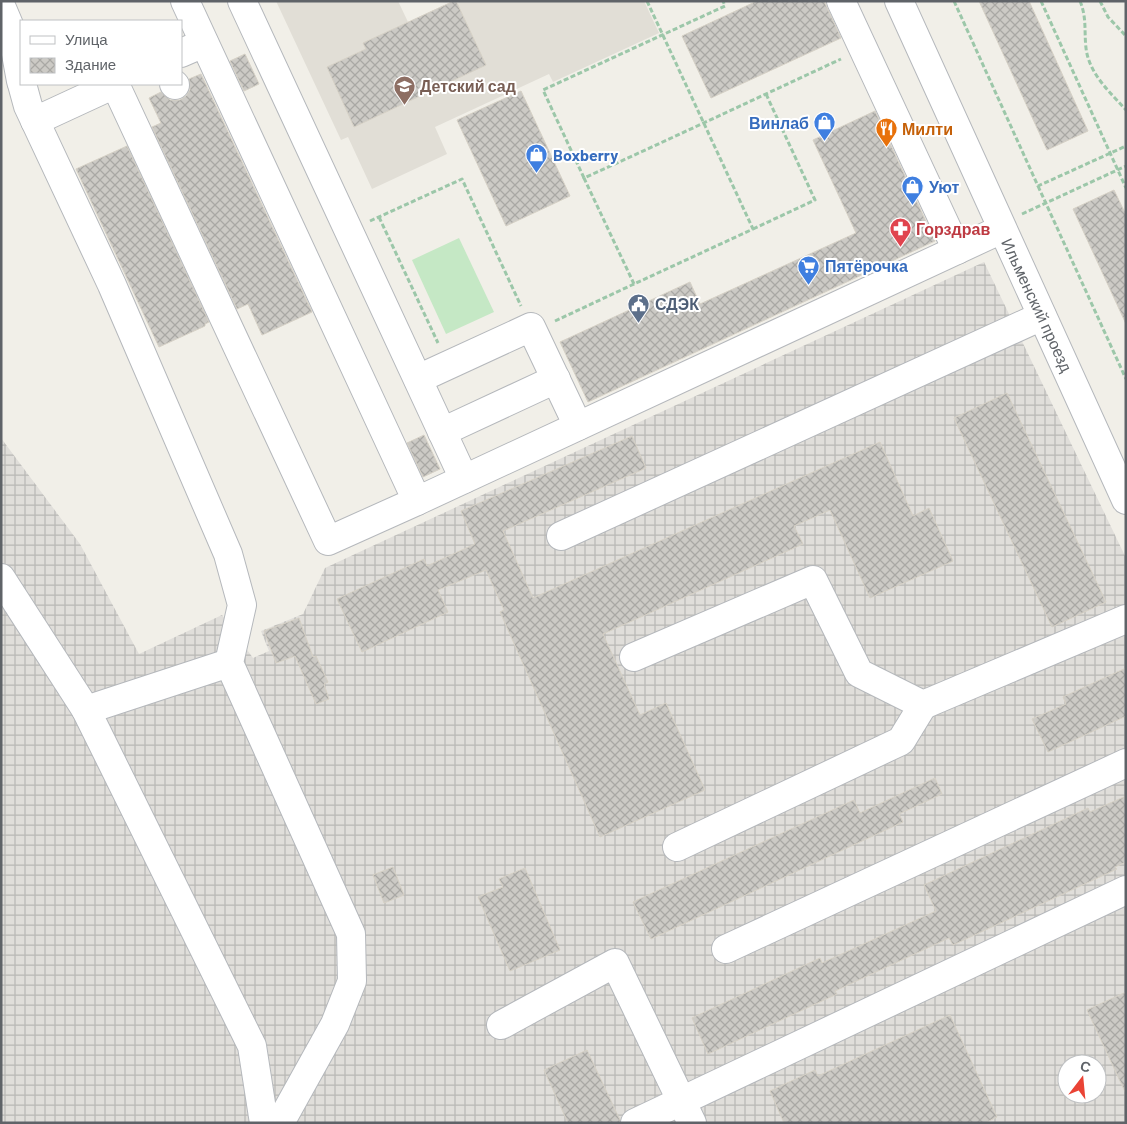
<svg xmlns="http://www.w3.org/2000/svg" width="1127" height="1124" font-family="Barlow,sans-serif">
<defs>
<pattern id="industrial-grid" width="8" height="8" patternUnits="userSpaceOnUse" patternTransform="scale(1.25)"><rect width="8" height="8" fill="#e0deda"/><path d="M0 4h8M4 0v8" fill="none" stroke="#b9b8b5"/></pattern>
<pattern id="building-cross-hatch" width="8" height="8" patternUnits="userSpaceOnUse" patternTransform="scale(1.25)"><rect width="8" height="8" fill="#cccac5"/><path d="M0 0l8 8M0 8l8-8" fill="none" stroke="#a9a8a4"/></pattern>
</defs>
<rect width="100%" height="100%" fill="#f1efe8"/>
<path fill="url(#industrial-grid)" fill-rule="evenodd" d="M984,262l142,296v565h-1125v-685l79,106 59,110 83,-39 31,43 16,-7 -8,-20 42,-17 22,-46zM1067,1064h30v30h-30z"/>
<path fill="#e1ded6" d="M276,1h122l10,21 45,-21h191l15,32 -106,49 -4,-8 -114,53 12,27 -75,35 -24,-52 -7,3z"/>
<path fill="#c5e8c5" d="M459,238l35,74 -48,22 -34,-74z"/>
<g fill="url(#building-cross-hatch)" stroke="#d6d1c6">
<path d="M454,1h2l30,64 -132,62 -27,-60 39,-18 -3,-6z"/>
<path d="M757,1h67l17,37 -130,60 -29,-62z"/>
<path d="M979,1h50l59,130 -41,19z"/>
<path d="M245,54l14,30 -15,7 -14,-30z"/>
<path d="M201,74l111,238 -50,23 -14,-31 -11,5 -85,-182 9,-4 -12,-25 12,-6 9,8h10l6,-4 4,-6 -1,-11z"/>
<path d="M521,91l49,105 -64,30 -49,-106z"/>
<path d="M875,111l60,130 -347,161 -28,-60 130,-60 10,22 156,-71 -43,-93z"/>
<path d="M127,146l82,176 -4,2v2l-46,21 -83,-178z"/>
<path d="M1114,190l12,25v109l-53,-115z"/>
<path d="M1007,393l99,209 -54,25 -98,-209z"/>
<path d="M424,435l16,34 -17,8 -16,-34z"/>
<path d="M632,436l14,32 -143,63 30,67 347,-156 33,74 16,-8 24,53 -83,37 -40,-88 -36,16 9,18 -200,90 37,81 26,-12 39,87 -105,47 -100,-225 4,-2 -18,-40 -48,20 10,22 -86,40 -25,-53 87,-40 3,7 48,-22 -14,-33z"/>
<path d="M299,618l14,39 3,-1 12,26 -4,2 5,15 -13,5 -21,-48 -19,7 -12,-32z"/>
<path d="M1126,668v48l-78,36 -16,-33 34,-15 -3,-7z"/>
<path d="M935,778l7,16 -43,20 4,8 -252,117 -18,-37 221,-102 6,13z"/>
<path d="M1126,796v66l-11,5 2,2 -164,76 -4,-7 -114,53 2,3 -129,60 -16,-36 128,-60 2,5 114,-52 -12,-26 164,-77 2,4z"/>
<path d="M393,867l11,28 -20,8 -11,-28z"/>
<path d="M525,868l35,82 -50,21 -32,-74 25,-10 -4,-8z"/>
<path d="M1126,992v102l-39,-84z"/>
<path d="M950,1015l47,102 -12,6h-201l-14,-32 45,-21 3,6z"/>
<path d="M587,1050l33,70v3h-52l-24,-53z"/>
</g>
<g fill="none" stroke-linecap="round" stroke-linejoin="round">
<defs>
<g id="minor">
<path d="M242,1l222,478"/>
<path d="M841,1l116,249"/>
<path d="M899,1l227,499"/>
<path d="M1,6l11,26 9,49"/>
<path d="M181,53l23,-10"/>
<path d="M22,84l6,22 84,179 116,269 14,51 -13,58 122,271 1,47 -17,43 -55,99"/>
<path d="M115,84l213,457 89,-40 -232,-500"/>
<path d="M174,84l1,1"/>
<path d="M35,121l80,-37"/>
<path d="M418,379l113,-52 47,99"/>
<path d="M442,432l114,-53"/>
<path d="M417,501l585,-272"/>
<path d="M561,536l481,-220"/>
<path d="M1,578l85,132 143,-47"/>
<path d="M634,657l179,-77 46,93 64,32 203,-86"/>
<path d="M86,710l166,336 12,77"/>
<path d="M677,847l224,-106 22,-36"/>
<path d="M726,949l400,-186"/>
<path d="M501,1025l114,-62 77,160"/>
<path d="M635,1123l491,-233"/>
</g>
</defs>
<use href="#minor" stroke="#b5b8bc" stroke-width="30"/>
<g stroke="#9cc7a9" stroke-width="3" stroke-dasharray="5 2.5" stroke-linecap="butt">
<path d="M647,1l106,228 -119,55 -50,-106c86,-39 171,-79 257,-119"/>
<path d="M954,1l84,185 88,-40"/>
<path d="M1041,1l85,187"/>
<path d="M1080,1c7,17 4,30 6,47 3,26 24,44 40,62"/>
<path d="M1100,1l8,16 18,19"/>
<path d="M584,178l-41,-88 182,-84 -2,-5"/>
<path d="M1038,186l88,193"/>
<path d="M1022,214l104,-48"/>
<path d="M379,217l59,126"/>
<path d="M370,221l92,-42 59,127"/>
<path d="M753,229l62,-29 -49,-106"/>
<path d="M555,321l79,-37"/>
</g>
<use href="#minor" stroke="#fff" stroke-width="28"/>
</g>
<defs>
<symbol id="school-pin" viewBox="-11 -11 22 30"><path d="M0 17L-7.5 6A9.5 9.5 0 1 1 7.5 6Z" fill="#8d6e63" stroke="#fff"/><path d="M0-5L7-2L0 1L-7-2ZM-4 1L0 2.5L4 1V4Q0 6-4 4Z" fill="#fff"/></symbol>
<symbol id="shop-pin" viewBox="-11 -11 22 30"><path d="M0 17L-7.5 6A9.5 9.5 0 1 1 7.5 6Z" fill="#3f7fe0" stroke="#fff"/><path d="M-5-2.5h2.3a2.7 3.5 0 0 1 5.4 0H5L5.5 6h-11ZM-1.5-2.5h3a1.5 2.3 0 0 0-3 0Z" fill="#fff"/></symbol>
<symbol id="restaurant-pin" viewBox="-11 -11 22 30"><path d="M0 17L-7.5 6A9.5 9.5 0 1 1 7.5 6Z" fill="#e8710a" stroke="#fff"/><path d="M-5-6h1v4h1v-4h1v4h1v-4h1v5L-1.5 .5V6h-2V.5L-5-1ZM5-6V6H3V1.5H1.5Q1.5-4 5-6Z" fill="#fff"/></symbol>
<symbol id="pharmacy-pin" viewBox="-11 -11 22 30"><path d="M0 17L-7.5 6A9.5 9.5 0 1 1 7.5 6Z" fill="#e0444e" stroke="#fff"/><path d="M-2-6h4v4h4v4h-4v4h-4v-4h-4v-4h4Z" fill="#fff"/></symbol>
<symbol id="supermarket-pin" viewBox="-11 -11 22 30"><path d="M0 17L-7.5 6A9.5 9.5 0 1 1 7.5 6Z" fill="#3f7fe0" stroke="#fff"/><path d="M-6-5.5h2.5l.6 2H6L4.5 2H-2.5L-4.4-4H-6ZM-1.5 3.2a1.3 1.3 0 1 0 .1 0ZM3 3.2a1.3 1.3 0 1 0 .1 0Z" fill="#fff"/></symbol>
<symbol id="civic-pin" viewBox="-11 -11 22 30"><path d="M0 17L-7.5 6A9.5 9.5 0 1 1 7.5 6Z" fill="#5c6f8a" stroke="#fff"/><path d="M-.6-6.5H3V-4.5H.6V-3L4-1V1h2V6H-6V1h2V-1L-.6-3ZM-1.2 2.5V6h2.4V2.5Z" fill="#fff"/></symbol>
</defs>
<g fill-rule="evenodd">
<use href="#school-pin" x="392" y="74" width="25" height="34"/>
<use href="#shop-pin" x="812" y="110" width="25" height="34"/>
<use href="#restaurant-pin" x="874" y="116" width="25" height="34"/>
<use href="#shop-pin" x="524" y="142" width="25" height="34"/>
<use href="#shop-pin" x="900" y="174" width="25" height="34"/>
<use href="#pharmacy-pin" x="888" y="216" width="25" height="34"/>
<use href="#supermarket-pin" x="796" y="254" width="25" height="34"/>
<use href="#civic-pin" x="626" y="292" width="25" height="34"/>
</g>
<g text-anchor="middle" stroke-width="4" stroke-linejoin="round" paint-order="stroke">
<g font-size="16" font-weight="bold" fill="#785e54" stroke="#fff" text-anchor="start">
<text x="420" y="92">Детский сад</text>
</g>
<g font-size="16" font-weight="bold" fill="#366cbe" stroke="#fff" text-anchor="start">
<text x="809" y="129" text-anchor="end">Винлаб</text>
<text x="553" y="161">Boxberry</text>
<text x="929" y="193">Уют</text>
<text x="825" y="272">Пятёрочка</text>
</g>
<g font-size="16" font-weight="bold" fill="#c56008" stroke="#fff" text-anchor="start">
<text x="902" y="135">Милти</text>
</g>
<g font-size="16" font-weight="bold" fill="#be3a42" stroke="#fff" text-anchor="start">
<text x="916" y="235">Горздрав</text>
</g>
<g font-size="16" font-weight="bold" fill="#4e5e75" stroke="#fff" text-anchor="start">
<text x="655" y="310">СДЭК</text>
</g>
<g font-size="16" fill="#5f6368" stroke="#fff">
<text transform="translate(1037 305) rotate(65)" y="6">Ильменский проезд</text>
</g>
</g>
<rect width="1127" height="1124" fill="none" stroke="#5f6368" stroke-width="5"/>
<rect x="20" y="20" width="162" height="65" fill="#ffffff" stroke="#bfc1c3"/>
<rect x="30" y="36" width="25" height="8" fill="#ffffff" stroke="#bfc1c3"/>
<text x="65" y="45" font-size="15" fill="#5f6368">Улица</text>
<rect x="30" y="58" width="25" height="15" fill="url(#building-cross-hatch)" stroke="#bfc1c3"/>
<text x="65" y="70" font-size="15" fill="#5f6368">Здание</text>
<g transform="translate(1082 1079) rotate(16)"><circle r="24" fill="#ffffff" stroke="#bfc1c3"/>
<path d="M0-4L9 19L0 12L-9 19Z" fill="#ea4335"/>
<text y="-8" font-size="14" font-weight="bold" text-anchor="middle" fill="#5f6368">С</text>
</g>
</svg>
